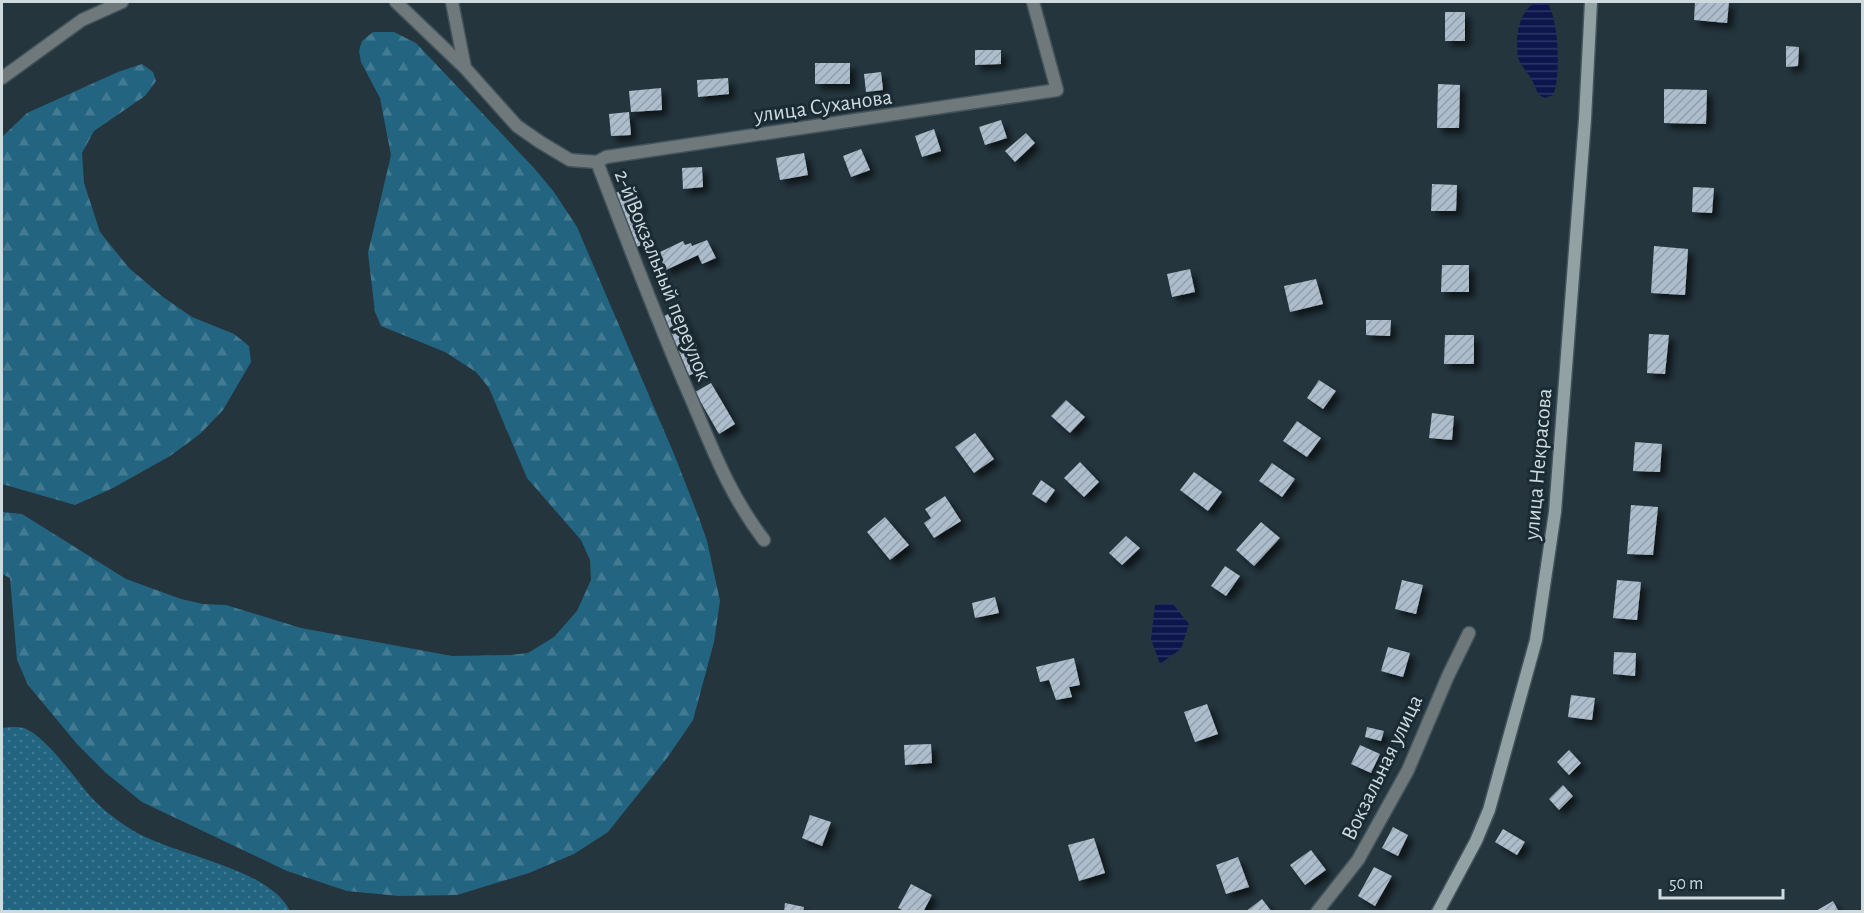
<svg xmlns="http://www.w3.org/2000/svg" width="1864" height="913" font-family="'Alegreya Sans',sans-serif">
<defs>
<pattern id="grass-dots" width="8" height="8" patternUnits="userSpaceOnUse" patternTransform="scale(1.5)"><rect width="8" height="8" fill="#236581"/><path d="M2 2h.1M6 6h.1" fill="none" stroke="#427a92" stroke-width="1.8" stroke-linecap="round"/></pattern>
<pattern id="forest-firs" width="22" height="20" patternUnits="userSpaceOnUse" patternTransform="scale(1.5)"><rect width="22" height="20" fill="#236581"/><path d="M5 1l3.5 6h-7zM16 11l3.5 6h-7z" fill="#427a92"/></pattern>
<pattern id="water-rules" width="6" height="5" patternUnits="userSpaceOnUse" patternTransform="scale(1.5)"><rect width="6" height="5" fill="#0d164c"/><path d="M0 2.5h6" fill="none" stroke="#2f3765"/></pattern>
<pattern id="building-hatch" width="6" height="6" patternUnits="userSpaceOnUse" patternTransform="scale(1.5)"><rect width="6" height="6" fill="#aebdcc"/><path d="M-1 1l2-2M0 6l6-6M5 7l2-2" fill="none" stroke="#929eaa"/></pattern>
<filter id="shadow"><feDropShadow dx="5.5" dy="5.5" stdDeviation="3" flood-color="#0009"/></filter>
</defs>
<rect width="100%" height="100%" fill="#24353e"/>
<path fill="url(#grass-dots)" d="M11,727c4,0 10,0 13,1 22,8 51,51 67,69 10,11 23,21 35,29 42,30 141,39 164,85h-288v-183z"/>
<g fill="url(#forest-firs)">
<path d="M373,32h21l22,11 118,125 20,24 23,35 97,227 25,64 8,23 13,60 -6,41 -21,78 -26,38 -59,74 -34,22 -45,19 -72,22 -58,1 -52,-5 -60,-20 -145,-69 -36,-29 -29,-29 -49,-59 -11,-25 -7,-82 -8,-4v-62l20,2 104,65 55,20 22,5 23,1 75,23 151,28 58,-1 18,-2 26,-16 23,-26 14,-31 -1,-20 -9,-20 -54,-62 -38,-90 -13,-16 -31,-20 -64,-26 -6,-14 -7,-59 23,-98 -11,-57 -19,-36 -2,-11 3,-10z"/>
<path d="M142,64l11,8 3,9 -11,15 -51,35 -12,22 2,30 16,49 29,36 34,29 29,20 42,17 15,12 2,16 -28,48 -23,24 -30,22 -57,32 -38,17 -73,-21v-347l25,-24 91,-41z"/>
</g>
<g fill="url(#water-rules)">
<path d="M1537,2l11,2c11,17 13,73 5,91l-8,3 -6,-3c-3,-4 -4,-9 -6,-13 -4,-9 -13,-16 -15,-25 -3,-19 0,-47 19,-55z"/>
<path d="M1172,603l17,21 -8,25 -21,15 -9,-25 4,-34z"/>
</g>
<g fill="url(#building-hatch)" filter="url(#shadow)">
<path d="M1695,2h34l-2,21 -33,-3z"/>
<rect x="1445" y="12" width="20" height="29"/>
<path d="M1786,46l13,1 -1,19 -12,1z"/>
<path d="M975,50h26v14l-26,1z"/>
<rect x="815" y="63" width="35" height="21"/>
<path d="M881,72l2,18 -17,2 -2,-18z"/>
<path d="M728,78l1,16 -31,3 -1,-17z"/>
<path d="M1438,84l22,1 -1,43h-22z"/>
<path d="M661,88l1,22 -31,2 -2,-21z"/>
<path d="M1664,89l43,1 -1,34 -42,-1z"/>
<path d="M629,112l2,23 -20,1 -2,-22z"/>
<path d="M1001,120l6,18 -22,7 -6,-18z"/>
<path d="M934,129l7,22 -19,6 -7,-21z"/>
<path d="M1026,133l9,10 -20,19 -10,-11z"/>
<path d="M861,149l9,21 -19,7 -8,-21z"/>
<path d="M804,153l4,22 -28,5 -4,-22z"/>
<path d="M702,167l1,20 -20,2 -1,-21z"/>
<path d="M1432,184l25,1 -1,26h-25z"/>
<path d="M633,186l8,21 -6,3 12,33 -11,4 -21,-54z"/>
<path d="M1693,187l21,1 -2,25 -20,-1z"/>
<path d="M707,240l9,18 -14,6 -4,-9 -32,15 -8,-17 25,-12 2,4 6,-2 1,3z"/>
<path d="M1654,246l34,3 -3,46 -34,-2z"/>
<path d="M1442,265h27v27h-28z"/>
<path d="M1190,269l5,23 -23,5 -5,-23z"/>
<path d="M1316,279l7,25 -33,8 -6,-26z"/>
<path d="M678,309l19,38 -8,4 10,20 -11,5 -28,-58z"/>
<path d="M1366,320h25l-1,16 -24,-1z"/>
<path d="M1649,334l20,1 -4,39 -18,-1z"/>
<path d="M1445,335h29v29h-30z"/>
<path d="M1319,380l17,11 -13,18 -16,-11z"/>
<path d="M711,383l24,41 -16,10 -24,-42z"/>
<path d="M1066,400l19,17 -15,16 -19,-17z"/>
<path d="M1432,413l22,3 -2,24 -23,-2z"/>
<path d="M1297,421l24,17 -14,19 -24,-16z"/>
<path d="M975,433l19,26 -20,14 -19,-26z"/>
<path d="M1635,442l27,2 -2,28 -27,-1z"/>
<path d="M1080,462l19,20 -15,15 -20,-19z"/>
<path d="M1272,463l23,16 -13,18 -23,-16z"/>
<path d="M1194,472l28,20 -14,19 -28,-21z"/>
<path d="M1041,480l14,10 -9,13 -14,-9z"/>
<path d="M945,496l16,25 -27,17 -10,-15 7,-5 -6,-9z"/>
<path d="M1631,505l27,2 -5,48 -26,-1z"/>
<path d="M885,517l24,28 -19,15 -23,-28z"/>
<path d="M1261,522l19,16 -26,28 -18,-16z"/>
<path d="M1126,536l14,12 -18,17 -13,-12z"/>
<path d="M1225,566l15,10 -14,20 -15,-10z"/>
<path d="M1402,580l21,5 -7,29 -21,-5z"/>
<path d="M1617,580l24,2 -4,38 -24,-2z"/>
<path d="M995,597l4,16 -24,5 -3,-15z"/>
<path d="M1388,647l22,6 -7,24 -22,-6z"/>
<path d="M1614,652l22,1 -1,23 -22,-2z"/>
<path d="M1074,658l6,27 -11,2 3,10 -16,3 -7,-20 -9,2 -4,-15z"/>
<path d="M1571,695l24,3 -3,22 -24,-3z"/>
<path d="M1207,704l11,30 -23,8 -11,-30z"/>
<path d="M1367,727l17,4 -3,10 -16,-4z"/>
<path d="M931,744l1,19 -27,2 -1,-20z"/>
<path d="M1360,745l20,9 -9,19 -20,-9z"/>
<path d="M1569,750l12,13 -12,12 -12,-13z"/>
<path d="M1563,785l10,11 -14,14 -10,-11z"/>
<path d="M810,815l21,7 -9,24 -20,-8z"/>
<path d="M1393,827l15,8 -10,21 -16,-8z"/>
<path d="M1503,829l22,13 -8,13 -22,-13z"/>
<path d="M1094,838l11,35 -26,8 -11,-36z"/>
<path d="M1311,850l15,20 -21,15 -15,-20z"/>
<path d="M1238,857l11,30 -23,7 -10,-29z"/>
<path d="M1374,867l18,9 -17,30 -17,-10z"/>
<path d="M911,884l21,11 -9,17h-17l-8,-4z"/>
<path d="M1262,899l10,13h-27z"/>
<path d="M1833,901l6,11h-25z"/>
<path d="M785,903l19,4 -1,5h-19z"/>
</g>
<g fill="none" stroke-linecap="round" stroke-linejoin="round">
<defs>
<g id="minor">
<path d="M396,2l70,67 51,57 23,16 30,18 27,2c31,81 61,162 96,241 21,50 38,94 71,137"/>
<path d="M452,2l13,66"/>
<path d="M2,78l80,-58 40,-18"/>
<path d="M597,162l9,-5 451,-67 -24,-88"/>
<path d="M1317,912l41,-52 50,-90 40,-94 21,-43"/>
</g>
<path id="secondary" d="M1438,912l38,-71 13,-31 47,-170 19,-128 30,-393 6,-117"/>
</defs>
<use href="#minor" stroke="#43535b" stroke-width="15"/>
<use href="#secondary" stroke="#43535b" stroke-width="15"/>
<use href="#minor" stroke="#6f797b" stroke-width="12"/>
<use href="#secondary" stroke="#91a1a4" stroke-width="12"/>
</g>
<g text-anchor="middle" stroke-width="6" stroke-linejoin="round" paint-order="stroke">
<g font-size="22" fill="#cfdadf" stroke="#1a2b34">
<text transform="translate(823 105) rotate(-8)" y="8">улица Суханова</text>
<text transform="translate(664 275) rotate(68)" y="8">2-й Вокзальный переулок</text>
<text transform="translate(1537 464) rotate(-85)" y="8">улица Некрасова</text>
<text transform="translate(1381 767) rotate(-64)" y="8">Вокзальная улица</text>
</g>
</g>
<rect width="1864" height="913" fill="none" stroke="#cfdadf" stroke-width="6"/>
<path d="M1660 889v9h123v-9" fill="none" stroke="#cfdadf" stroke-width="3"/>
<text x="1669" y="889" font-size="18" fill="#cfdadf" stroke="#1a2b34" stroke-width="4.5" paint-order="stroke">50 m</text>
</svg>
